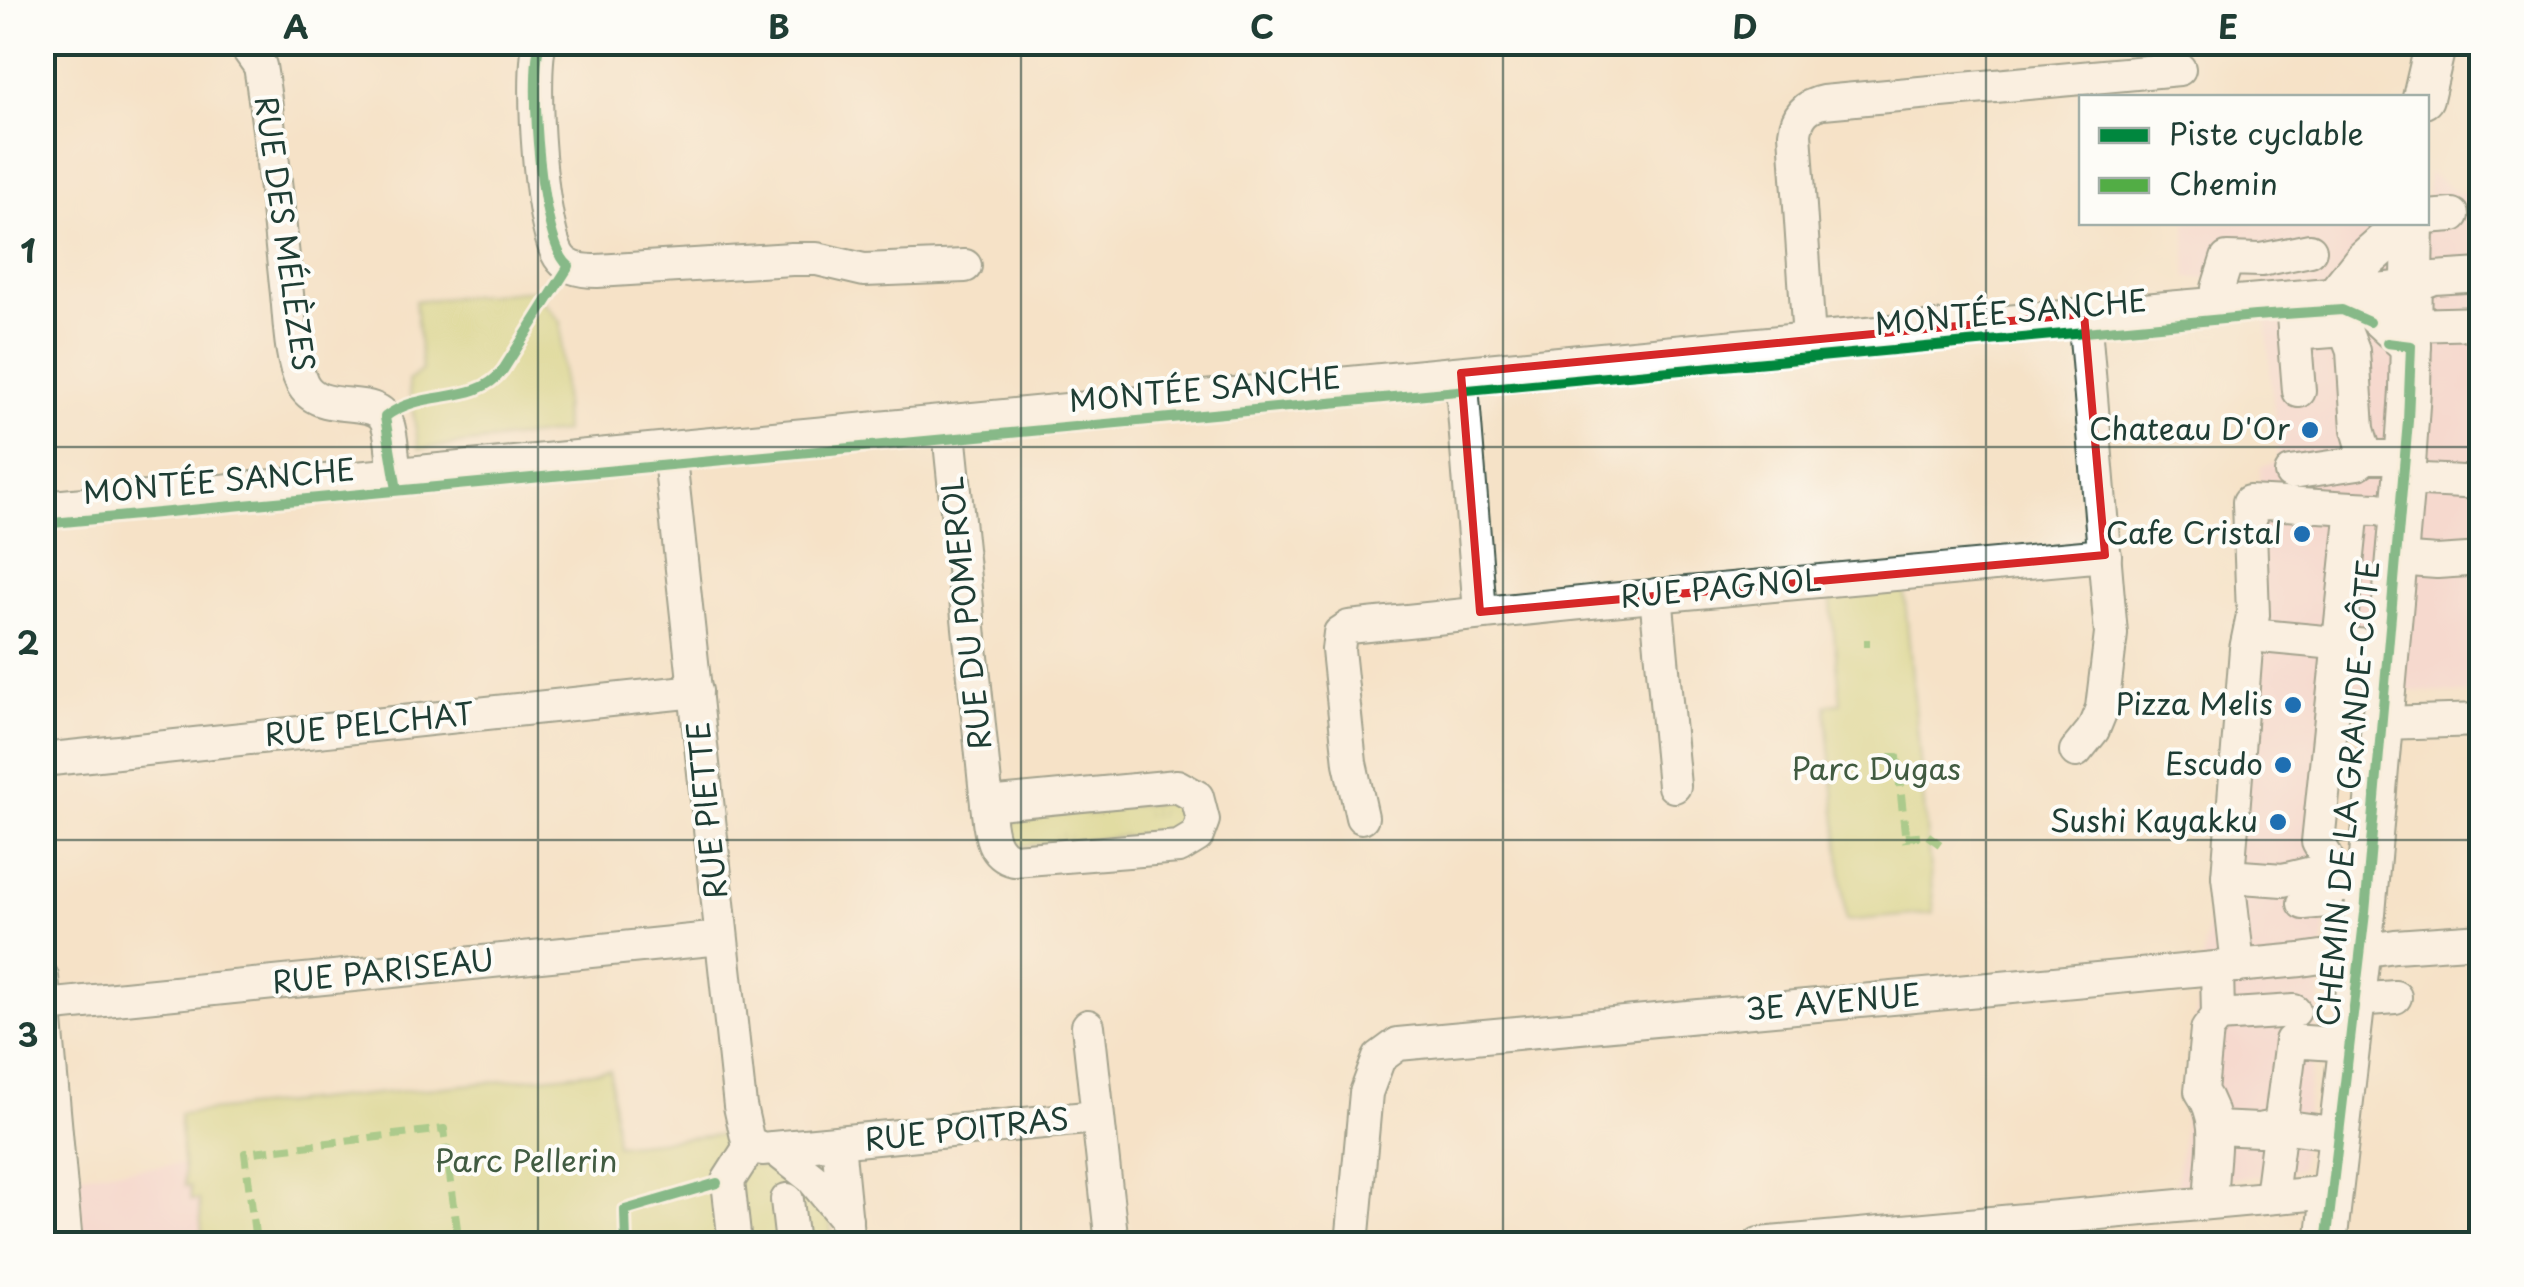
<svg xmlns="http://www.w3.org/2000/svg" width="2524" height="1287" font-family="'Playpen Sans',sans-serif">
<defs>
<pattern id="grass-tufts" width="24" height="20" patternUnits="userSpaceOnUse" patternTransform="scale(2.5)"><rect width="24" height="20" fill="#c7d476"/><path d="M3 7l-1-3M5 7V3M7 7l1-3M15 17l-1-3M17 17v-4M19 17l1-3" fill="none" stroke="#aab767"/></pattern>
</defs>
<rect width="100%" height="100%" fill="#fdfcf7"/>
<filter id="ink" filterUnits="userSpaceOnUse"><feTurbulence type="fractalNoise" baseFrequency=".01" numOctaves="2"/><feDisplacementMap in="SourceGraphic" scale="20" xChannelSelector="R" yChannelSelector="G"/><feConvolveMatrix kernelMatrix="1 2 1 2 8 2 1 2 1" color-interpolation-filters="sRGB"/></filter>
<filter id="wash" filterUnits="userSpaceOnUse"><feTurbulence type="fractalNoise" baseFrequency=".0048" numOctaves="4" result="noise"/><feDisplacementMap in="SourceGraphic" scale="40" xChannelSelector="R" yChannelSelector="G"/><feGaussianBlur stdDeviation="2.25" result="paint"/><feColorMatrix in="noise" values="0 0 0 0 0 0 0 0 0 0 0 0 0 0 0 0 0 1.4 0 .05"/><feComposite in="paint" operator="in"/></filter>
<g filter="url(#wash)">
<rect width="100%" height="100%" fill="#f5e2c7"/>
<g fill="#f6cfd8">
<path d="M2427,172l31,21 23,-5 1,413 -14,93 -124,-7 -24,303 -20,180 -124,16 85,-720 17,-4 -15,-182 -76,-2 -1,-55 240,-1z"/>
<path d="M179,1114l59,130h-156l-6,-70 107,-10z"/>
</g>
<path fill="url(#grass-tufts)" stroke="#738855" stroke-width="2.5" d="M1171,802l16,8v14l-10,8 -157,14 -10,-9 1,-12 14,-9z"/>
<g fill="#c7d476" stroke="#738855" stroke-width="2.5">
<path d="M533,290l28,32 3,110 -145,17 -11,-68 14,-11 -7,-69z"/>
<path d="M1904,588l30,325 -88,8 -20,-216 15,-2 -11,-108z"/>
<path d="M610,1070l6,75 111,-11 3,20 16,11 29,2 15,5 40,47 3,25h-630l-4,-44h-8l-1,-14h-5l-6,-72z"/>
</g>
</g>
<g filter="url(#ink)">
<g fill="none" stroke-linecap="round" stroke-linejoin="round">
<defs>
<g id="minor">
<path d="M243,42l17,24c12,73 18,146 26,219 4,31 3,70 16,98 17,35 75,9 85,39 6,16 5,36 8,53"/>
<path d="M540,42c-10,33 0,193 21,217 8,10 24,12 36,12l195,-12h25l47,11 101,-4"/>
<path d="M2426,217l27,-2"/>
<path d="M2218,302v-14l9,-29 34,1 49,-10"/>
<path d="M2293,316l6,75"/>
<path d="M2411,325l71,-2"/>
<path d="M2294,334l51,-4 8,21 5,78 8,28h39"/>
<path d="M1809,339l-14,-206c2,-17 11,-28 28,-31l356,-33"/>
<path d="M1461,373l19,239"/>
<path d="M948,422l39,382c3,22 2,50 27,56l165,-13 18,-11 6,-16 -6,-23 -20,-11 -190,18"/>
<path d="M669,449l71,657 8,36 14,7 335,-32"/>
<path d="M2291,473l67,-10 8,-6"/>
<path d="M2404,479l78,4"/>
<path d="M42,508l1767,-169 601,-52 24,-9 48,-3"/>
<path d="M2396,559l41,3 45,-3"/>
<path d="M1656,595l18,191"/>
<path d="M2250,635l139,13"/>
<path d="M2382,723l100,-3"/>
<path d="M2076,751l17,-21 9,-22 9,-74 -27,-320"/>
<path d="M42,760l654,-69"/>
<path d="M1362,817l-12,-54 -12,-113 2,-17 9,-6 261,-27 495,-45"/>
<path d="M2228,876l18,-227 7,-34 -4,-113 104,6"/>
<path d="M2329,885l-3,-29 -8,-14 35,-334 25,1 22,5"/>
<path d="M2304,903l23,-2 2,-16 16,1"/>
<path d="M2238,966l-10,-90 55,4 29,-7h15"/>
<path d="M2217,968l1,48 76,-5"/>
<path d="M42,977l24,267"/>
<path d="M2356,1000l39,-3"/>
<path d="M45,1006l676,-68"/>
<path d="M1088,1026l24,218"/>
<path d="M2215,1128l44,2 21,-4 -9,70"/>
<path d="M2340,1134l-60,-8 11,-85 59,4"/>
<path d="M838,1143l10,101"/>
<path d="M774,1148l38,30 34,41"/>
<path d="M787,1200l5,44"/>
<path d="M2211,1202c-2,-38 14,-78 -10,-111l6,-61 11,-14"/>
<path d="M735,1244l-7,-63 23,-36"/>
<path d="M1352,1244l14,-151 13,-35 19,-14 903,-84 94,-14 87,-6"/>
<path d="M1759,1244l573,-52"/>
</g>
<g id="major">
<path d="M2423,98l13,-56"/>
<path d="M2350,290l61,56"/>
<path d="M2340,291l24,-30 44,-39"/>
<path d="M2326,1244l39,-331 39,-434 6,-89 3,-168"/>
</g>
</defs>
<use href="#minor" stroke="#3f564a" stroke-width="36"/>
<use href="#major" stroke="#3f564a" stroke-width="44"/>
<use href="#minor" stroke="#fff" stroke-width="32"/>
<use href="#major" stroke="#fff" stroke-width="40"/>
<g stroke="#52ad45" stroke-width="8" stroke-dasharray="15 8" stroke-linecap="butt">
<path d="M1864,643h6"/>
<path d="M1889,757h8l9,85"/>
<path d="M1905,837l22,-2 14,10"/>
<path d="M255,1234l-10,-81 199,-24 15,115"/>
</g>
<defs>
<g id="cycleway">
<path d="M397,490l-12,-73c38,-30 90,-10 118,-47l66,-104c-29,-21 -40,-188 -29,-224"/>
<path d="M42,524l2213,-208 87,-6 27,12"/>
<path d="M626,1244l-1,-34 92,-27"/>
<path d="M2326,1244l39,-331 43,-492 3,-75 -24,-3"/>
</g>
</defs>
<use href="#cycleway" stroke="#fdfcf7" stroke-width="16"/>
<use href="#cycleway" stroke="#00873e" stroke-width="10"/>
</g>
</g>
<path d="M0 0H2524V1287H0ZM2084,314l21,241 -625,57 -19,-239z" fill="#f5e2c7" fill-opacity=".55" fill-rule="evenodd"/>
<path fill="none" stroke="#d62828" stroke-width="8" stroke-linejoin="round" d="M2084,314l21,241 -625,57 -19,-239z"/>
<path fill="none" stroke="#1f3d34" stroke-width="2.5" stroke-opacity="0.55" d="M538,42v1202M1021,42v1202M1503,42v1202M1986,42v1202M42,447h2440M42,840h2440"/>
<g fill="#1f6fb2" stroke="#fdfcf7" stroke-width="4">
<circle cx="2310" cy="430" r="10"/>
<circle cx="2302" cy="534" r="10"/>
<circle cx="2293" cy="705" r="10"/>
<circle cx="2283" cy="765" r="10"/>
<circle cx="2278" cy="822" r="10"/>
</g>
<g text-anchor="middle" stroke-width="8" stroke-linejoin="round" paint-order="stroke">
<g font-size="30" fill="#1f3d34" stroke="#fdfcf7">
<text transform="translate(284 234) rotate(82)" y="10">RUE DES MÉLÈZES</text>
<text transform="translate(2011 313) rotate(-5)" y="10">MONTÉE SANCHE</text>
<text transform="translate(1205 390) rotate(-5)" y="10">MONTÉE SANCHE</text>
<text transform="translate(219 482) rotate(-5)" y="10">MONTÉE SANCHE</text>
<text transform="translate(1721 589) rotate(-5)" y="10">RUE PAGNOL</text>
<text transform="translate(967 613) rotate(-96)" y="10">RUE DU POMEROL</text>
<text transform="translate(369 725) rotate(-6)" y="10">RUE PELCHAT</text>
<text transform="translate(2349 793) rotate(-85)" y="10">CHEMIN DE LA GRANDE-CÔTE</text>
<text transform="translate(708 810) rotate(-96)" y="10">RUE PIETTE</text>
<text transform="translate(383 972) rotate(-6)" y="10">RUE PARISEAU</text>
<text transform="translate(1833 1003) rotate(-5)" y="10">3E AVENUE</text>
<text transform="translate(967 1130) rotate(-6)" y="10">RUE POITRAS</text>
</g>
<g font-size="30" fill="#1f3d34" stroke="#fdfcf7" text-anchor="end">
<text x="2290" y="440">Chateau D'Or</text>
<text x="2282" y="544">Cafe Cristal</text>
<text x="2273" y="715">Pizza Melis</text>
<text x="2263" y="775">Escudo</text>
<text x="2258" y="832">Sushi Kayakku</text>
</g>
<g font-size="30" fill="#415b41" stroke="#fdfcf7">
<text x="1876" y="780">Parc Dugas</text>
<text x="526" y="1172">Parc Pellerin</text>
</g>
</g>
<rect width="2524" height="1287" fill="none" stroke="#fdfcf7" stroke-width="110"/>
<rect x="2079" y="95" width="350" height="130" fill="#fdfcf7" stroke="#a4b0a9" stroke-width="2.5"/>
<rect x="2099" y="128" width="50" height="15" fill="#00873e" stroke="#a4b0a9" stroke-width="2.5"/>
<text x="2169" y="145" font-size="30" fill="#1f3d34">Piste cyclable</text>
<rect x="2099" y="178" width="50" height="15" fill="#52ad45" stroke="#a4b0a9" stroke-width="2.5"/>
<text x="2169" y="195" font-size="30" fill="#1f3d34">Chemin</text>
<rect x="55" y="55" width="2414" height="1177" fill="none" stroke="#1f3d34" stroke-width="4"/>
<g font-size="32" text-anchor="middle" font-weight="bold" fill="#1f3d34">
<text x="296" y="39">A</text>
<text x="779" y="39">B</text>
<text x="1262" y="39">C</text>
<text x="1745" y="39">D</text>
<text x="2228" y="39">E</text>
<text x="28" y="263">1</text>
<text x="28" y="655">2</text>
<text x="28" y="1047">3</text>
</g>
</svg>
